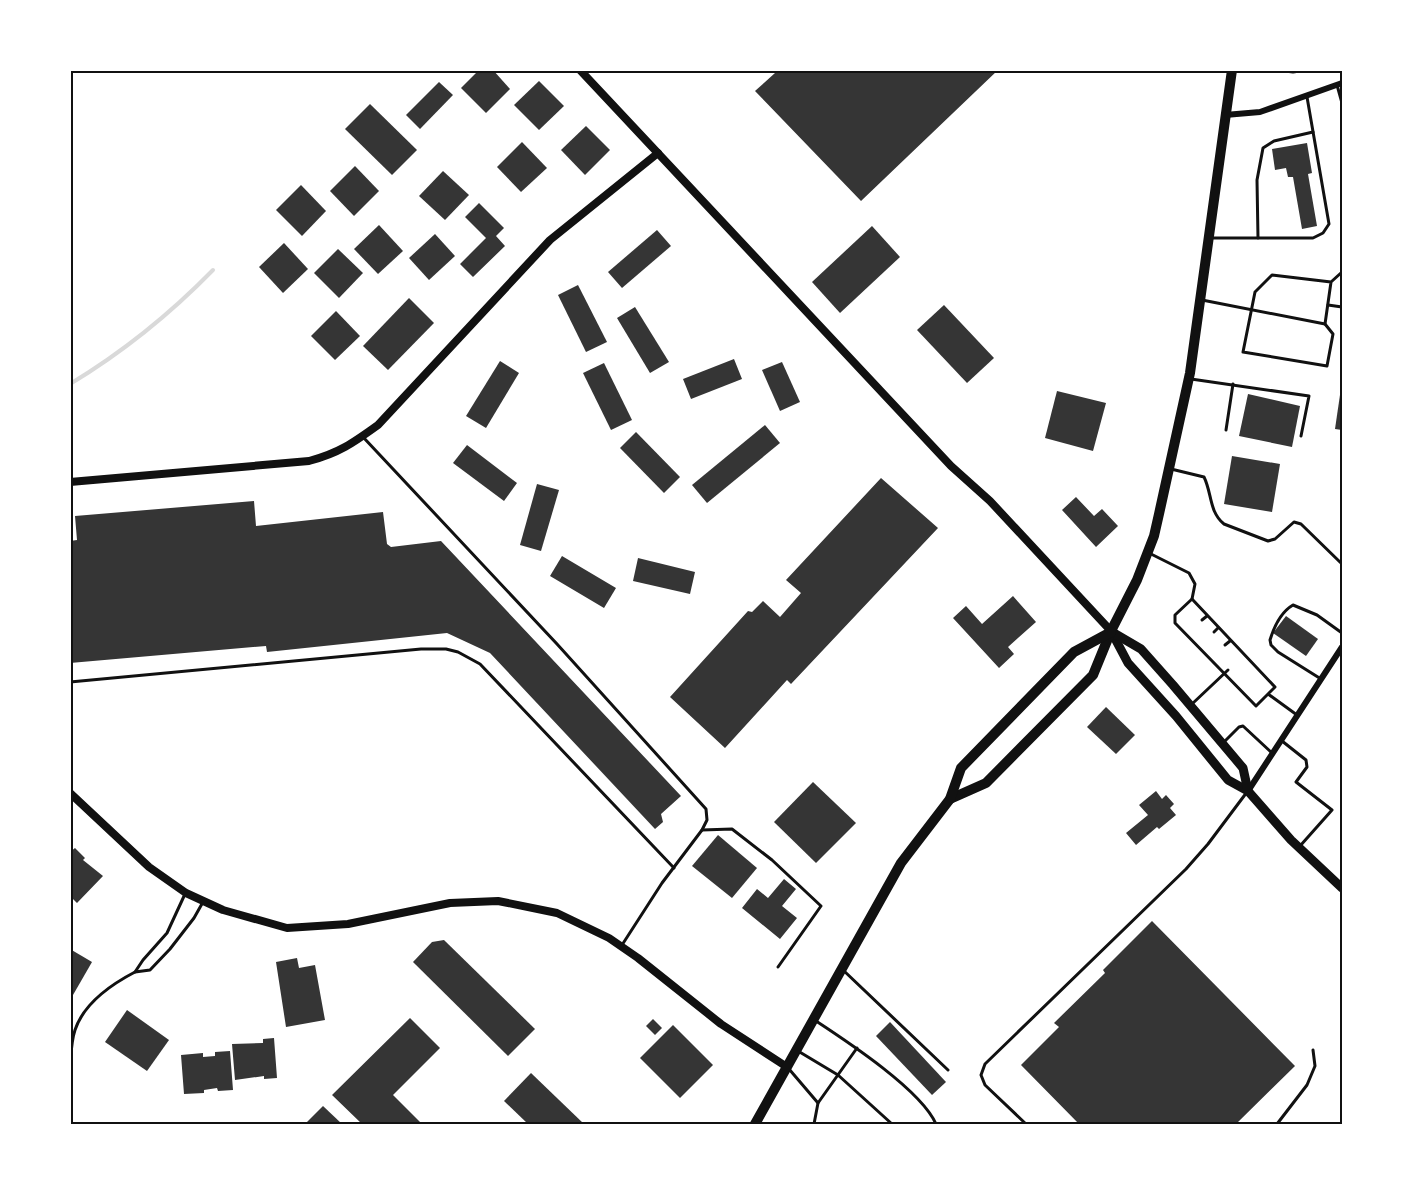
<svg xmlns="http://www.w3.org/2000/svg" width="1413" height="1195" font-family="'Work Sans',sans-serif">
<rect width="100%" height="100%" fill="#fff"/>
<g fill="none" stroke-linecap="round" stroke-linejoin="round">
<path stroke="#d9d9d9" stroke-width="4" d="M70,384c53,-32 100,-70 143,-114"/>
</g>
<g fill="#353535">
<path d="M479,70h14l17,19 -24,24 -25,-25z"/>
<path d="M772,70h226l-137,131 -106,-110 20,-18z"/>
<path d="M539,81l25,25 -25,24 -25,-25z"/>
<path d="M439,82l14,13 -33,34 -14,-14z"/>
<path d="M370,104l47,46 -25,25 -47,-46z"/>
<path d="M586,126l24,24 -25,25 -24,-25z"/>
<path d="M522,142l25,26 -26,24 -24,-25z"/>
<path d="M1307,143l5,30 -4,1 9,52 -15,3 -9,-52h-5l-2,-9 -11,2 -3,-21z"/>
<path d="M355,166l24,25 -25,25 -24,-25z"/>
<path d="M443,171l26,24 -24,25 -26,-24z"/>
<path d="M301,185l25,26 -24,25 -26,-26z"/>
<path d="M479,203l25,25 -8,8 9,10 -32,31 -13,-13 26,-26 -21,-21z"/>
<path d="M379,225l24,26 -25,23 -24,-25z"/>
<path d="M872,226l28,31 -60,56 -28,-31z"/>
<path d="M657,230l14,16 -49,42 -14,-16z"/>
<path d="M435,234l20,22 -26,24 -20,-22z"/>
<path d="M284,243l24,26 -25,24 -24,-26z"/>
<path d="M338,249l25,24 -24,25 -25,-25z"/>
<path d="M578,285l29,57 -21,10 -28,-57z"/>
<path d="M409,298l25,25 -46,47 -25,-24z"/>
<path d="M944,305l50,53 -27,25 -50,-53z"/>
<path d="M635,307l34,55 -19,11 -33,-55z"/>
<path d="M336,311l24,25 -25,24 -24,-24z"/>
<path d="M734,359l8,20 -51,20 -8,-20z"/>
<path d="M500,361l19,12 -33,55 -20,-12z"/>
<path d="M782,362l18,40 -20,9 -18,-41z"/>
<path d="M604,363l28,57 -21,10 -28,-57z"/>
<path d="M1341,388l1,1v41l-7,-1z"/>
<path d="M1057,391l49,12 -13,48 -48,-13z"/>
<path d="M1248,394l52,12 -8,41 -53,-11z"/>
<path d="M765,425l15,18 -73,60 -15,-18z"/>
<path d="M636,432l44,45 -16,16 -44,-45z"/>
<path d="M467,445l50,38 -13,18 -51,-38z"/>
<path d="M1232,456l48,8 -8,48 -48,-8z"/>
<path d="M881,478l57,50 -147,156 -4,-4 -62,68 -55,-51 78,-86 4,1 11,-11 17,16 21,-24 -15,-13z"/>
<path d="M537,484l22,6 -18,61 -21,-6z"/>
<path d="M1076,497l18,19 8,-7 16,17 -22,21 -34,-37z"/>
<path d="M254,501l2,25 127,-14 4,32 4,3 50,-6 240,255 -20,18 2,8 -8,7 -165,-176 -43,-20 -180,19 -1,-6 -196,17v-122l7,-1 -2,-24z"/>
<path d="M562,556l54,32 -12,20 -54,-32z"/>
<path d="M638,558l57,14 -5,22 -57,-13z"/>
<path d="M1013,596l23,26 -28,25 6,7 -15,14 -46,-50 13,-12 16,18z"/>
<path d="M1286,616l32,23 -12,17 -33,-23z"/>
<path d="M1106,707l29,28 -19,19 -29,-27z"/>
<path d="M813,782l43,41 -40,40 -42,-41z"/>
<path d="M1156,791l6,8 4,-4 8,9 -4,4 6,7 -17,14 -2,-2 -21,18 -10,-12 22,-18 -9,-10z"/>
<path d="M718,835l39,33 -25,30 -40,-32z"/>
<path d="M75,848l10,10 -2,2 20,16 -26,27 -7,-7 3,-2 -3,-3v-39z"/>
<path d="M784,879l12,10 -14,17 15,12 -17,21 -38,-31 15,-19 11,9z"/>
<path d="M1152,921l143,145 -59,58h-157l-58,-59 38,-38 -5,-4 51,-50 -2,-3z"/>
<path d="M444,940l91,89 -27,27 -95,-94 19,-20z"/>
<path d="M70,949l22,13 -19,33 -3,-2z"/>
<path d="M297,958l2,10 16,-3 10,55 -39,7 -10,-65z"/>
<path d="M127,1010l42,30 -22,31 -42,-29z"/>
<path d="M410,1018l30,30 -47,47 29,29h-60l-30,-29z"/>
<path d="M653,1019l9,9 -7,7 -9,-9z"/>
<path d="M890,1022l56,60 -14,13 -56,-59z"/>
<path d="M673,1025l40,40 -33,33 -40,-40z"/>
<path d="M274,1038l3,40 -13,1v-3l-29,4 -3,-36 31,-1v-4z"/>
<path d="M230,1051l3,39 -15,1 -1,-3 -13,2v3l-20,1 -3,-39 22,-2v4l12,-1v-4z"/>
<path d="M531,1073l53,51h-56l-24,-23z"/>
<path d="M323,1106l19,18h-37z"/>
</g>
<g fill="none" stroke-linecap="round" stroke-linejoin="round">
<g stroke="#111" stroke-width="3">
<path d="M1277,70l16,2 14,-2"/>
<path d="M1337,85l5,18"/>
<path d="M1210,238h103l10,-5 6,-9 -22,-127"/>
<path d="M1258,238l-1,-58 6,-32 11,-7 39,-9"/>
<path d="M1331,282l-6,42 8,10 -6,32 -84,-14 12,-60 17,-17 59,7 11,-10"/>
<path d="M1202,300l123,24"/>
<path d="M1328,305l14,2"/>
<path d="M1191,379l118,17 -8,40"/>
<path d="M1226,430l7,-46"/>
<path d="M363,437l194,207 149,165 1,11 -5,10 -40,53 -40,62"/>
<path d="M1171,469l33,8c8,16 5,35 20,47l44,17 7,-2 19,-17 7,2 41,40"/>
<path d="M1151,554l38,19 6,11 -3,15"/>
<path d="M1202,620l5,-4"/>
<path d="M1214,632l4,-4"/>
<path d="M1225,645l5,-4"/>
<path d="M1321,679l-43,-27 -7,-7 -1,-5c4,-13 11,-28 23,-35l24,10 25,18"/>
<path d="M70,682l351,-33h25l12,3 22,12 194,204"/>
<path d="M1268,694l-12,12 -81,-83v-8l17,-16 83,88 -7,7 29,21"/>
<path d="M1192,704l36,-34"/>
<path d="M1282,741l24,19 1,7 -11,15 36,28 -32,36"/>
<path d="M1224,742l15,-15 4,-1 29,27"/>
<path d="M702,830l30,-1 40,31 49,46 -43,61"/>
<path d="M185,894l-18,39 -24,27 -8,12 15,-2 20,-21 24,-31 9,-16"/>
<path d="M843,970l105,100"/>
<path d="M816,1021c32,21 105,69 120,103"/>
<path d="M798,1051l40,24 54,49"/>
<path d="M70,1067c1,-12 1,-25 5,-37 9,-27 37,-46 60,-58"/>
<path d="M789,1069l29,34 -4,21"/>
<path d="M818,1103l39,-55"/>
<path d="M1026,1124l-41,-39 -4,-10 4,-11 201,-195 22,-25 39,-52"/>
<path d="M1277,1124l30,-39 8,-19 -2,-16"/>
</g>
<g stroke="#111" stroke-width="6">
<path d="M1225,115l35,-3 82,-29"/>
<path d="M1248,791l94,-144"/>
</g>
<g stroke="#111" stroke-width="8">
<path d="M580,70l371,396 39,35 121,130"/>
<path d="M70,482l239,-21c30,-8 44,-18 69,-36l172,-185 108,-87"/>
<path d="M70,793l79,74 37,26 37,17 64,18 61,-4 102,-21 48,-2 59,12 52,25 29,20 83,66 66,43"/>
</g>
<g stroke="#111" stroke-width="9">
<path d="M1111,631l17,32 48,53 52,64 20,11 43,49 51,48"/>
<path d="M1112,632l29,17 32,36 70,83 5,23"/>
</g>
<g stroke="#111" stroke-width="10">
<path d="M950,799l36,-16 107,-108 18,-44 26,-51 17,-44 5,-22 31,-141 42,-303"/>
<path d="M755,1124l146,-261 49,-64 11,-31 113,-116 37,-20"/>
</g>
</g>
<rect width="1413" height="1195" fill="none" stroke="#ffffff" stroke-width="144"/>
<rect x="72" y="72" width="1269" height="1051" fill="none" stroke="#111" stroke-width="2"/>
</svg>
